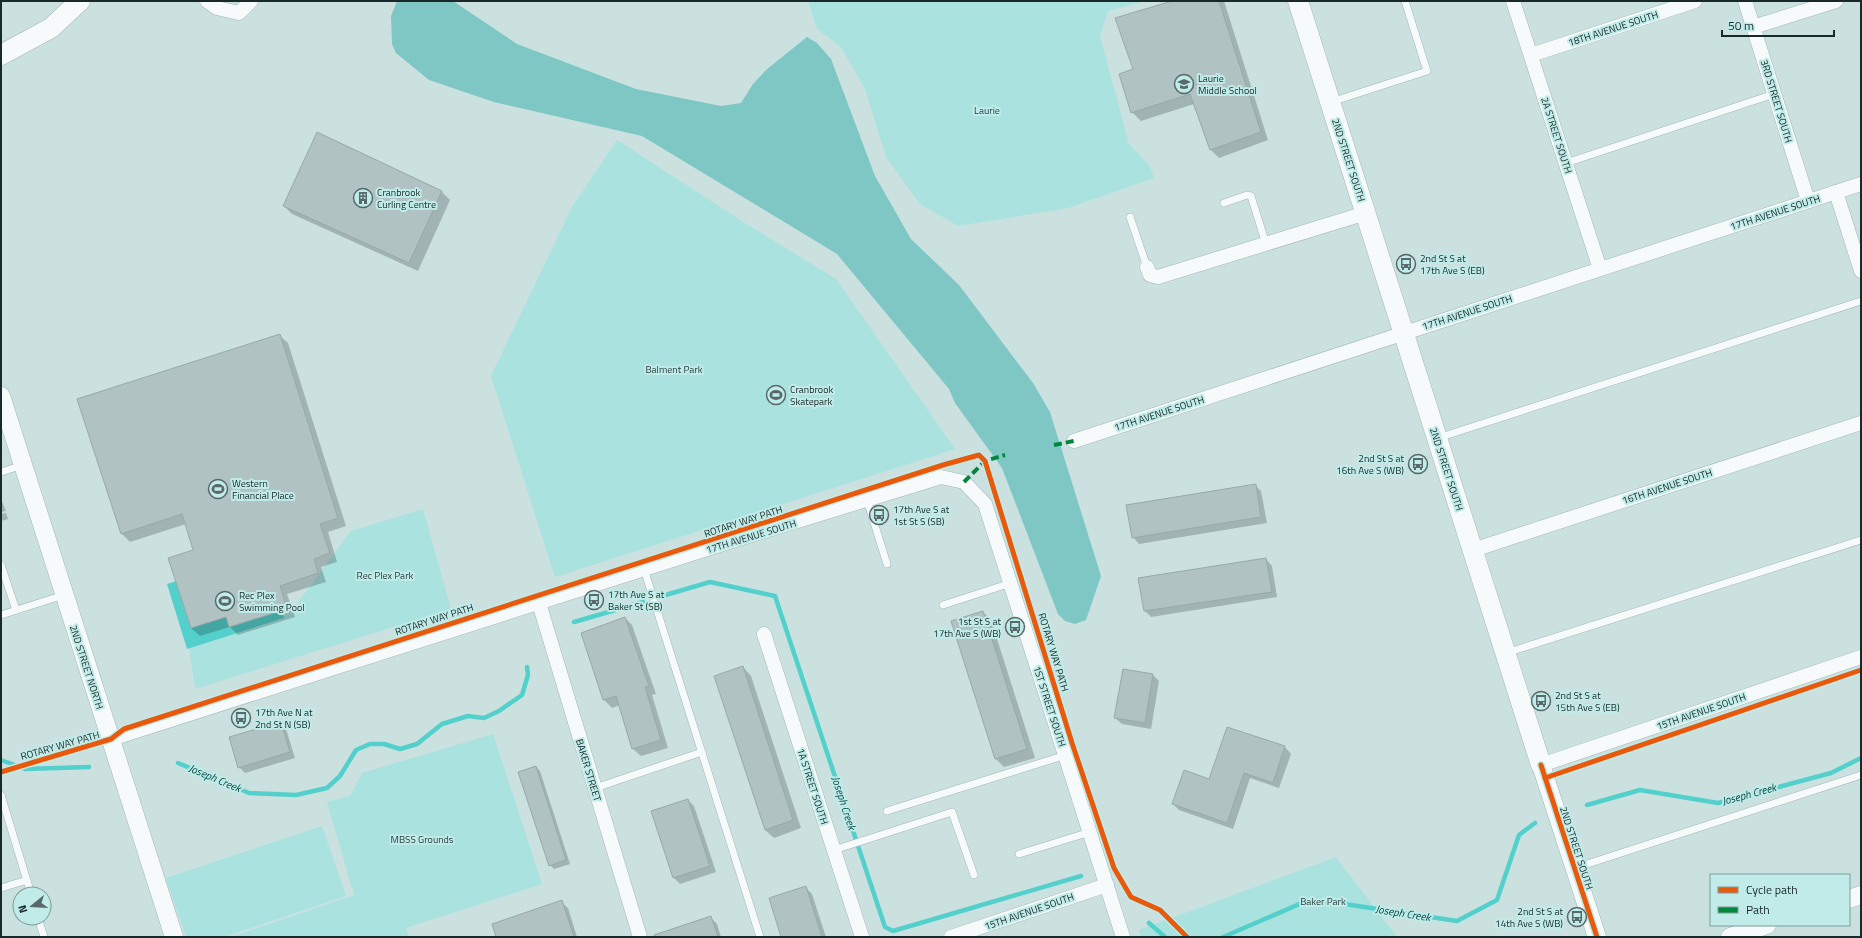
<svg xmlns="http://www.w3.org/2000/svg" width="1862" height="938" font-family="'Titillium Web',sans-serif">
<rect width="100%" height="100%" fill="#cae1e0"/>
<g fill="#a9e2df">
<path d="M808,1h337l-37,10 -8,25 29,108 20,21 5,13 -86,30 -110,18 -38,-22 -34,-47 -21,-68 -24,-42 -24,-18z"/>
<path d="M617,140l128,83 91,56 119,170 -400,128 -64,-201 81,-169z"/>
<path d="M423,509l28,100 -256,80 -7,-49 102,-27 61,-82z"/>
<path d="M493,734l49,150 -136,44 3,9h-178l123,-42 -27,-93 23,-6 12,-23z"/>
<path d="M322,826l24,70 -122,41h-38l-20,-59z"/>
<path d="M1336,857l61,80h-256l-2,-7z"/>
</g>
<path fill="#7fc7c4" d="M397,1h56l64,43 119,45 85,17 20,-3 12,-19 13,-14 41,-33 10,6 14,16 44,117 36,63 48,46 74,98 17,29 51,164 -15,44 -11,4 -10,-3 -7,-7 -56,-146 -47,-65 -6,-14 -112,-135 -195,-118 -148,-34 -65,-22 -33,-27 -4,-9 -1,-28z"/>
<path fill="#54d0cc" d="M262,554l22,64 -97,31 -20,-65z"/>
<g fill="#0003">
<path d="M1173,1h51l44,139 -49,18 -9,-9 -16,-45 -53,17 -9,-9 2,-42z"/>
<path d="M318,134l124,58 8,8 -32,71 -126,-57 -8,-8z"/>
<path d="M279,335l9,8 58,183 -18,6 9,30 -16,5 5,15 -39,12 8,23 -57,18 -8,-8 -30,9 -9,-8 -22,-69 25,-8 -8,-27 -56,18 -8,-8z"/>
<path d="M1255,485l6,6 6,32 -128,21 -6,-7z"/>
<path d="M1,499l5,12 -5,1z"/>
<path d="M6,513l2,6 -7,2v-7z"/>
<path d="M1266,559l6,7 5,31 -126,20 -6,-6z"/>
<path d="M983,612l8,8 44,138 -31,9 -8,-8 -44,-138z"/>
<path d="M625,618l7,7 24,69 -4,1 16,53 -27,8 -8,-7 -13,-44 -8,3 -8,-8 -22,-67z"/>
<path d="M743,667l8,9 50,152 -27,10 -9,-8z"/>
<path d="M1153,675l6,6 -8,48 -29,-5 -7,-6z"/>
<path d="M280,723l6,6 9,29 -50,15 -6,-6z"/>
<path d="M1228,728l57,19 6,7 -12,34 -29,-10 -17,51 -54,-19 -6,-6 37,-24z"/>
<path d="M536,767l4,4 30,93 -16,5 -4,-4z"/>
<path d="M688,800l6,6 22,66 -36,12 -6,-6z"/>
<path d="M806,888l6,6 14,43h-44z"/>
<path d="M561,902l7,6 9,29h-80z"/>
<path d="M710,917l7,7 4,13h-48z"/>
</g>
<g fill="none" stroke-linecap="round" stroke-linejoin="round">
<g stroke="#54d0cc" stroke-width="4.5">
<path d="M662,596l48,-14 65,14 110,331 8,4 188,-55"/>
<path d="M574,622l69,-20"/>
<path d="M1,760l24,9 64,-2"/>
<path d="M178,763l71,30 47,2 31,-7 13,-12 16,-26 14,-6h14l16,5 17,-5 25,-20 26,-8 16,2 15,-7 23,-16 6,-20 -1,-8"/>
<path d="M1587,805l53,-15 78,13 113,-30 30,-15"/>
<path d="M1149,923l16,14"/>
<path d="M1223,937l79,-34 16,-3 139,21 40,-21 22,-65 16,-12"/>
</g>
</g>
<g fill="#b0c2c1" stroke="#97a9a8">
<path d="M1172,1h47l42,131 -51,18 -20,-56 -59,19 -12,-39 14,-5 -18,-51z"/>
<path d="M317,132l125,59 -33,72 -126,-57z"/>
<path d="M280,334l58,184 -18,6 10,29 -16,6 4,14 -38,13 7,23 -58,18 -3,-10 -35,11 -23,-70 25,-8 -11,-36 -61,20 -44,-135z"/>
<path d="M1256,484l5,33 -129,21 -6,-33z"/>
<path d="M1266,558l6,34 -128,19 -6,-33z"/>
<path d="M983,611l44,138 -32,10 -44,-138z"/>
<path d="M625,617l24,69 -4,1 16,53 -29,9 -16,-53 -13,4 -22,-67z"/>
<path d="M743,666l50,154 -28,10 -51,-154z"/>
<path d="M1123,669l30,5 -8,49 -31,-5z"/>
<path d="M281,722l9,30 -52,16 -9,-31z"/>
<path d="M1227,727l58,19 -12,37 -29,-10 -17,50 -55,-19 12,-34 25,9z"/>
<path d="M536,766l30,94 -17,6 -31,-94z"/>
<path d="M688,799l22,67 -37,12 -22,-67z"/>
<path d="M806,886l16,51h-41l-12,-39z"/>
<path d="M562,900l12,37h-78l-4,-13z"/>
<path d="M711,916l7,21h-63l-1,-2z"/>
</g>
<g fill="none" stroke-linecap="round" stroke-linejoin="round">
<defs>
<g id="service">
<path d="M1331,102l96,-31 -22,-70"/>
<path d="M1566,163l208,-69"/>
<path d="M1224,203l23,-8 4,1 15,48"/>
<path d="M1130,217l17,50"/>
<path d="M1438,438l423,-137"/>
<path d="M1,472l22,-7"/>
<path d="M867,500l20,64"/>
<path d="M1,565l15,45"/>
<path d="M644,569l116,368"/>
<path d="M943,605l68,-22"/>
<path d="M1,615l63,-20"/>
<path d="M1506,653l355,-113"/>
<path d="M595,788l107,-36"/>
<path d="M1,795l30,99"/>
<path d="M887,811l179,-56"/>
<path d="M834,850l118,-38 22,63"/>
<path d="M1019,854l71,-22"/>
<path d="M1575,868l286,-93"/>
<path d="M1,888l26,-8"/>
<path d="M38,918l6,19"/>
</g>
<g id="minor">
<path d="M207,1l10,7 22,5 12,-12"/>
<path d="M1513,1l87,268"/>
<path d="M1745,1l63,200"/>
<path d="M1753,27l83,-26"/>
<path d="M1531,55l164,-54"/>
<path d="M1836,192l25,79"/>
<path d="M1147,267l3,8 8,2 208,-64"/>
<path d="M1074,441l787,-257"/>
<path d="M1473,550l388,-127"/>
<path d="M539,603l101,334"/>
<path d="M764,634l98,303"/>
<path d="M111,739l621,-198 209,-64 23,5 21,22 138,433"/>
<path d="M1541,765l320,-108"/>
<path d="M951,937l156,-52"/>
</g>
<g id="tertiary">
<path d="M1,396l173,541"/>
<path d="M1541,765l56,172"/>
<path d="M1849,899l12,-4"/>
<path d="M1730,937l37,-12"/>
</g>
<g id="secondary">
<path d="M1298,1l243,764"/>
<path d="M1,55l50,-27 29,-27"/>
</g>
</defs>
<use href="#service" stroke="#a5b7b6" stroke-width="8"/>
<use href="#minor" stroke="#a5b7b6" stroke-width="15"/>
<use href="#tertiary" stroke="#a5b7b6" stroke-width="19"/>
<use href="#secondary" stroke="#a5b7b6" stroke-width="21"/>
<use href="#service" stroke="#f7fafa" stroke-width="7"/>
<use href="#minor" stroke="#f7fafa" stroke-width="14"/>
<use href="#tertiary" stroke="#f7fafa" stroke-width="18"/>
<use href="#secondary" stroke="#f7fafa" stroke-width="20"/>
<g stroke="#00873e" stroke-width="4" stroke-dasharray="8 4" stroke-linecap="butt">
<path d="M1054,445l20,-4"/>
<path d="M964,482l21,-21 20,-6"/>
</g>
<defs>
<g id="cycleway">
<path d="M1541,765l56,172"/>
<path d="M1,772l110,-33 13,-10 819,-264 36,-10 6,6 87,282 42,125 17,29 29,13 27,27"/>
<path d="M1545,778l316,-108"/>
</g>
</defs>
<use href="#cycleway" stroke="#c0ebe8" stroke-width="8"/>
<use href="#cycleway" stroke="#e8590c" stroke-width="5"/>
</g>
<defs>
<symbol id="school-ring" viewBox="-11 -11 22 22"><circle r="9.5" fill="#c0ebe8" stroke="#576969" stroke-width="1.5"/><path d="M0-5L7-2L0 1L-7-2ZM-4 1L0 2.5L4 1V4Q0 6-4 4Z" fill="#576969"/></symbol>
<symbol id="building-ring" viewBox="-11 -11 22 22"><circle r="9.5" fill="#c0ebe8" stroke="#576969" stroke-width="1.5"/><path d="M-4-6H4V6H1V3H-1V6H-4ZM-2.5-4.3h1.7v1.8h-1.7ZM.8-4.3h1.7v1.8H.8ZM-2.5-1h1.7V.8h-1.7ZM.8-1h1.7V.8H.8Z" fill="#576969"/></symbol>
<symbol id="bus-ring" viewBox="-11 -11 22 22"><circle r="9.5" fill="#c0ebe8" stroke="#576969" stroke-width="1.5"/><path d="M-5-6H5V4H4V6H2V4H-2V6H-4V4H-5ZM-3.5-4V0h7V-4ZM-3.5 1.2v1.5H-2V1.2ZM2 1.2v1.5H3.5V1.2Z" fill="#576969"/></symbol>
<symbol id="stadium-ring" viewBox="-11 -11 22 22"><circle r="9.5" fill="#c0ebe8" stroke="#576969" stroke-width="1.5"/><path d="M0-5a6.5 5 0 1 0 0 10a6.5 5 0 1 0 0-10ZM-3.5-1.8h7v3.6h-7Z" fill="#576969"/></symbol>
</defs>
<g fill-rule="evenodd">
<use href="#school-ring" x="1173" y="73" width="22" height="22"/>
<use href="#building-ring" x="352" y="187" width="22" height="22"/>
<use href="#bus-ring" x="1395" y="253" width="22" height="22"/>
<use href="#stadium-ring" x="765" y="384" width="22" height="22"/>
<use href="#bus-ring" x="1407" y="453" width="22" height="22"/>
<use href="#stadium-ring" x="207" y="478" width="22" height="22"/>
<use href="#bus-ring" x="868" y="504" width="22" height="22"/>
<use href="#bus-ring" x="583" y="589" width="22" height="22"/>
<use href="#stadium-ring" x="214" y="590" width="22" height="22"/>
<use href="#bus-ring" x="1004" y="616" width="22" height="22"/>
<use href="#bus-ring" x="1530" y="690" width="22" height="22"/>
<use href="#bus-ring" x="230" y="707" width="22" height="22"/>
<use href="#bus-ring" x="1566" y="906" width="22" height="22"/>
</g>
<g text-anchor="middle" stroke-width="4" stroke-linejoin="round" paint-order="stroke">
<g font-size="10" fill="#192929" stroke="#c0ebe8">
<text transform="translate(1613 28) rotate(-18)" y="4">18TH AVENUE SOUTH</text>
<text transform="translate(1777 101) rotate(73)" y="4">3RD STREET SOUTH</text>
<text transform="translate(1557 135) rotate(72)" y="4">2A STREET SOUTH</text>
<text transform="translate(1349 160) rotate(72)" y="4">2ND STREET SOUTH</text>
<text transform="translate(1775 212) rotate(-18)" y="4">17TH AVENUE SOUTH</text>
<text transform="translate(1467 312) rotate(-18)" y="4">17TH AVENUE SOUTH</text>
<text transform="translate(1159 413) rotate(-18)" y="4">17TH AVENUE SOUTH</text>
<text transform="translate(1447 469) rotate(72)" y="4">2ND STREET SOUTH</text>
<text transform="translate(1667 486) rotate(-18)" y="4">16TH AVENUE SOUTH</text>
<text transform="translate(743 521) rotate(-18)" y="4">ROTARY WAY PATH</text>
<text transform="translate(751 536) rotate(-17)" y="4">17TH AVENUE SOUTH</text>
<text transform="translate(434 619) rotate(-18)" y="4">ROTARY WAY PATH</text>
<text transform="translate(1054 652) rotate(73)" y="4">ROTARY WAY PATH</text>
<text transform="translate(87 667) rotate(72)" y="4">2ND STREET NORTH</text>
<text transform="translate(1050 706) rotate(72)" y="4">1ST STREET SOUTH</text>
<text transform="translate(1701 711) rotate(-19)" y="4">15TH AVENUE SOUTH</text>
<text transform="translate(60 745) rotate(-16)" y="4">ROTARY WAY PATH</text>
<text transform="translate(589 770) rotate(73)" y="4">BAKER STREET</text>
<text transform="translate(813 786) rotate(72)" y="4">1A STREET SOUTH</text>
<text transform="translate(1577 848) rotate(72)" y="4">2ND STREET SOUTH</text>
<text transform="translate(1029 911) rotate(-19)" y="4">15TH AVENUE SOUTH</text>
</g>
<g font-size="10" fill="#192929" stroke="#c0ebe8" text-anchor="start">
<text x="1198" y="82">Laurie<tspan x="1198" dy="12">Middle School</tspan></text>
<text x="377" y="196">Cranbrook<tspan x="377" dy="12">Curling Centre</tspan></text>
<text x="1420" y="262">2nd St S at<tspan x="1420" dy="12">17th Ave S (EB)</tspan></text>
<text x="790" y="393">Cranbrook<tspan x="790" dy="12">Skatepark</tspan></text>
<text x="1404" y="462" text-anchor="end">2nd St S at<tspan x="1404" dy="12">16th Ave S (WB)</tspan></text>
<text x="232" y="487">Western<tspan x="232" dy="12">Financial Place</tspan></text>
<text x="893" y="513">17th Ave S at<tspan x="893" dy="12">1st St S (SB)</tspan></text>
<text x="608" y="598">17th Ave S at<tspan x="608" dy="12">Baker St (SB)</tspan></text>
<text x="239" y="599">Rec Plex<tspan x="239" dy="12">Swimming Pool</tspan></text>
<text x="1001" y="625" text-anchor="end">1st St S at<tspan x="1001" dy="12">17th Ave S (WB)</tspan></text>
<text x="1555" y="699">2nd St S at<tspan x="1555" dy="12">15th Ave S (EB)</tspan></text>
<text x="255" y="716">17th Ave N at<tspan x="255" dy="12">2nd St N (SB)</tspan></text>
<text x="1563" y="915" text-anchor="end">2nd St S at<tspan x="1563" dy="12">14th Ave S (WB)</tspan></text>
</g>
<g font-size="10" fill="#27403e" stroke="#c0ebe8">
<text x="987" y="114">Laurie</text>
<text x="674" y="373">Balment Park</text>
<text x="385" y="579">Rec Plex Park</text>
<text x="422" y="843">MBSS Grounds</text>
<text x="1323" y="905">Baker Park</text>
</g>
<g font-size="11" font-style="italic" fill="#014846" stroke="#c0ebe8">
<text transform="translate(215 778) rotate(23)" y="4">Joseph Creek</text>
<text transform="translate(1749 794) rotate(-15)" y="4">Joseph Creek</text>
<text transform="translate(844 803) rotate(72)" y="4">Joseph Creek</text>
<text transform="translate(1403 913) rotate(9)" y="4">Joseph Creek</text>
</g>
</g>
<rect width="1862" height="938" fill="none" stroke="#192929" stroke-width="4"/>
<rect x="1710" y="874" width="140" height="52" fill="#c0ebe8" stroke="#7d9d9c"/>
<rect x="1718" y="887" width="20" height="6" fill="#e8590c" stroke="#7d9d9c"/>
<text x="1746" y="894" font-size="12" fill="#192929">Cycle path</text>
<rect x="1718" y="907" width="20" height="6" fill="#00873e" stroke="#7d9d9c"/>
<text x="1746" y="914" font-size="12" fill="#192929">Path</text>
<g transform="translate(32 906) rotate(252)"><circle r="19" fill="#c0ebe8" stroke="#7d9d9c"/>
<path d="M0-3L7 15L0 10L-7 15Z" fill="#576969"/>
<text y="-6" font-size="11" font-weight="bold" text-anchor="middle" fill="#192929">N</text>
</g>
<path d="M1722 30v6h112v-6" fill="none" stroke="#192929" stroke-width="2"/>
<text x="1728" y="30" font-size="12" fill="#192929" stroke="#c0ebe8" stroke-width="3" paint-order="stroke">50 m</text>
</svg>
